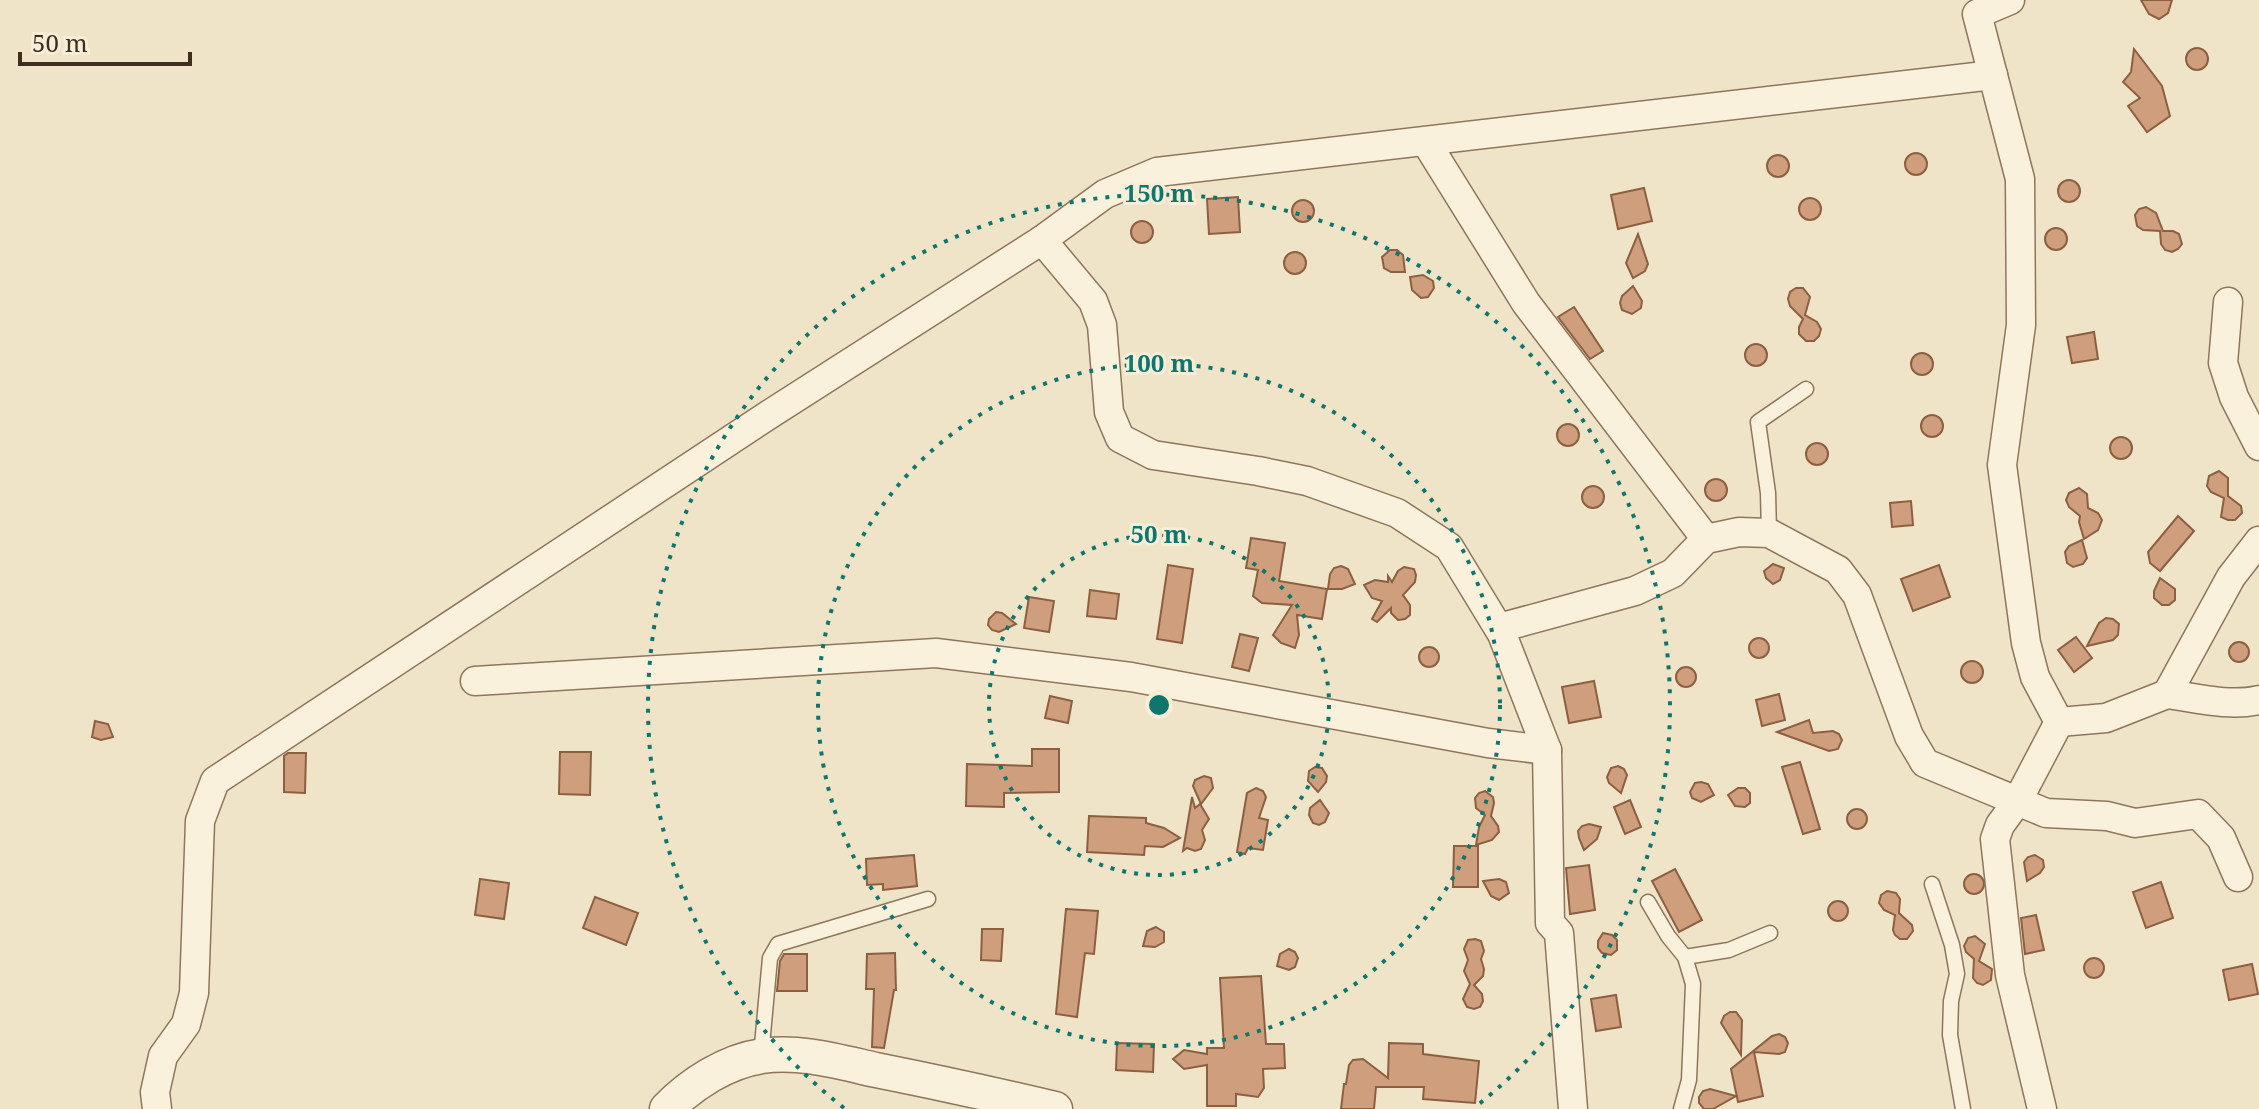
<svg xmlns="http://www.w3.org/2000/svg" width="2259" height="1109" font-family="'Noto Serif',serif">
<rect width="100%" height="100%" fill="#f0e4c8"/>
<g fill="#cf9f7d" stroke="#8d5f41" stroke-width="2">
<path d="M2141,0h31l-4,13 -9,6 -10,-5z"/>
<circle cx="2197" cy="59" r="11"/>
<path d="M2134,49l28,37 8,30 -23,16 -19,-26 12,-8 -17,-16 8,-10z"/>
<circle cx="1916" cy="164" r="11"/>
<circle cx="1778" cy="166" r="11"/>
<circle cx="2069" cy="191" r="11"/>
<path d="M1644,188l8,33 -34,8 -7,-34z"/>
<path d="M1238,197l2,35 -31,2 -2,-35z"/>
<circle cx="1810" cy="209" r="11"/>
<circle cx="1303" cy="211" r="11"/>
<path d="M2146,207l10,6 7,18h10l6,3 3,10 -4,5 -6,3 -7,-2 -4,-6 -1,-13 -17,-1 -6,-4 -2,-11 4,-6z"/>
<circle cx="1142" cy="232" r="11"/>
<circle cx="2056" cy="239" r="11"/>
<path d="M1638,234l10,30 -3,7 -12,7 -7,-15z"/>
<path d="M1390,250h7l6,5 2,17h-14l-7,-4 -2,-11z"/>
<circle cx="1295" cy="263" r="11"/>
<path d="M1423,275l10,6 1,7 -6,9 -7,1 -9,-8 -2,-13z"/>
<path d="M1633,286l9,15 -1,7 -9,6 -10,-4 -2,-7 2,-7z"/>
<path d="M1796,288h7l7,9 -5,18 12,7 4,7 -2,7 -5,5h-8l-7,-7v-7l4,-8 -13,-13 -2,-7 2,-7z"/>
<path d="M1574,307l29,44 -13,8 -32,-42z"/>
<path d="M2094,332l4,27 -26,4 -5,-26z"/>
<circle cx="1756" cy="355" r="11"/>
<circle cx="1922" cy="364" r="11"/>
<circle cx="1932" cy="426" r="11"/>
<circle cx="1568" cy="435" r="11"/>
<circle cx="2121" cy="448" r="11"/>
<circle cx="1817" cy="454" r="11"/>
<path d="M2219,471l9,7v18l13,10 1,7 -7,7h-7l-7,-3 3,-19 -13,-6 -4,-6 2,-10z"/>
<circle cx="1716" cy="490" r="11"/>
<circle cx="1593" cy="497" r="11"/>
<path d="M2079,488l8,6 1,14 10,5 4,7 -4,10 -14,9 -5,-17 1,-6 -11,-9 -3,-7 3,-7z"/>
<path d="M1911,501l2,24 -21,2 -2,-24z"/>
<path d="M2178,516l16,15 -34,40 -10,-8 -2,-11z"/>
<path d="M1251,538l34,5 -6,38 48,8 -5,30 -25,-4 2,20 -4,13 -14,-5 -8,-8 19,-30 -30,-2 -9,-7 5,-26 -12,-2z"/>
<path d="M2082,540l5,18 -4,6 -10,3 -6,-4 -2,-11 4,-6z"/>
<path d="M1773,564l11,4 -4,12 -7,4 -7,-6 -2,-7z"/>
<path d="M1168,565l25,4 -11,74 -25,-4z"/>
<path d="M1939,565l11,32 -37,14 -12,-32z"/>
<path d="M1341,566l7,3 7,15 -13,5h-14l2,-15 4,-6z"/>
<path d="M1404,567l10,2 2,6 -1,7 -12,13 7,10v10l-5,4 -7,1 -7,-7v-5l-14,14 -5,-3 10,-18 -10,-3 -8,-13 11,-5 13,2v-6l4,6 6,-11z"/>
<path d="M2160,578l15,11v11l-6,5h-7l-8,-7v-7z"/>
<path d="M1090,590l29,4 -3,25 -29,-3z"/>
<path d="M1029,597l25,4 -5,31 -25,-4z"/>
<path d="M996,612l6,1 14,11 -17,8 -7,-2 -4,-5 1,-6z"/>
<path d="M2106,618l7,1 6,5 -1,11 -5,5 -26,6 12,-23z"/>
<path d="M1240,634l18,4 -9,33 -17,-4z"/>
<path d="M2076,637l16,21 -18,14 -16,-22z"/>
<circle cx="1759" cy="648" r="10"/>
<circle cx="2239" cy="652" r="10"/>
<circle cx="1429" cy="657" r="10"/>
<circle cx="1972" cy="672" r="11"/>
<circle cx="1686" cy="677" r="10"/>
<path d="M1594,681l7,36 -32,6 -7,-36z"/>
<path d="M1779,694l6,26 -23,6 -6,-26z"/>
<path d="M1050,696l22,5 -4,22 -23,-5z"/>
<path d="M1809,720l4,13 20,-2 6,3 3,6 -4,9 -9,2 -52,-19z"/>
<path d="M95,721l13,3 5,13 -12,3 -9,-3z"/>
<path d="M1032,749h27v43l-55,1v14l-38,-1 1,-42 65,2z"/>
<path d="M560,752h31l-1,43 -31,-1z"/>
<path d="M288,753h18l-1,40 -21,-1v-36z"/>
<path d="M1800,762l20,67 -17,5 -21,-67z"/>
<path d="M1618,766l6,3 3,6 -6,18 -12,-10 -2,-6 4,-9z"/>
<path d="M1315,767l7,1 5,8 -1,6 -8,10 -10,-11 1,-10z"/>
<path d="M1204,776l7,2 2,10 -12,16 -8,-18 2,-6z"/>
<path d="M1701,782l7,2 6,11 -13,7 -9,-4 -2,-6 5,-9z"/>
<path d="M1256,788l7,3 3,6 -7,21 9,2 -5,30 -15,-2 -3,6 -8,-2 1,-6 9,-53z"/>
<path d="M1738,788h7l5,5v10l-5,4 -10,-1 -7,-11z"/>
<path d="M1485,791l8,6 1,6 -3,13 7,10 1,6 -7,8 -16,5 3,-18 6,-12 -9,-7 -1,-10 4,-5z"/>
<path d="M1192,797l3,11 5,-4 9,15 -7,11 3,10 -4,9 -6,2 -8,-3 -4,3z"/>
<path d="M1320,800l9,13 -4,9 -6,3 -6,-2 -4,-8 1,-7z"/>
<path d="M1630,800l11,27 -16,7 -11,-27z"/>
<circle cx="1857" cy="819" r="10"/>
<path d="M1089,816l57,2v5l18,5 16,10 -17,9 -18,-1 -1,9 -57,-3z"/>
<path d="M1589,824l12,3 -4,12 -13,11 -5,-12 -1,-7 4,-5z"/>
<path d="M1454,846h24v41h-25z"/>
<path d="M914,855l3,31 -34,4v-6l-16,1 -1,-26z"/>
<path d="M2035,855l8,5 1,7 -4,6 -13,8 -3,-19 4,-5z"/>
<path d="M1589,865l6,45 -25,4 -4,-46z"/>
<path d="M1675,869l27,51 -23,12 -27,-51z"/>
<circle cx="1974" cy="884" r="10"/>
<path d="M480,879l29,4 -5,36 -29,-4z"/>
<path d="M1499,879l7,3 3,11 -10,7 -8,-4 -8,-15z"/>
<path d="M2161,882l12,36 -27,10 -13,-36z"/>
<path d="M1887,891l9,2 4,6 -1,14 13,12 1,6 -6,8h-7l-5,-4 -2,-5 2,-15 -11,-5 -5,-7 2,-8z"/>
<path d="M595,897l43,16 -12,32 -43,-17z"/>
<circle cx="1838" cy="911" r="10"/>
<path d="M1066,909l32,2 -4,43 -9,-1 -8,64 -21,-3z"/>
<path d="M2036,915l8,35 -19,4 -4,-36z"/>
<path d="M1156,927l8,5v10l-9,5 -12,-1 4,-15z"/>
<path d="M982,929h21l-2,32 -20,-1z"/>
<path d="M1603,933l9,2 5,5v10l-6,5 -9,-2 -4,-5v-7z"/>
<path d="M1975,936l10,8 -6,17 13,8 -1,11 -8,5 -6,-2 -4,-5 1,-19 -8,-7 -2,-6 4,-8z"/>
<path d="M1475,939l6,2 3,10 -3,8 3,10 -1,7 -9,9 8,9 1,7 -3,6 -6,2 -7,-2 -4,-8 7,-15 -6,-13 4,-11 -4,-11 4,-9z"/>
<path d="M1289,949l6,3 3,6 -3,9 -6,3 -12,-4 3,-12z"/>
<path d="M895,953l1,37h-2l-10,58 -12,-1 2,-58h-8l1,-35z"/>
<path d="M784,954h23v37h-30l3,-30z"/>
<circle cx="2094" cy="968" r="10"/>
<path d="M2252,964l6,30 -29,6 -6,-30z"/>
<path d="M1261,976l5,68h18l1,24 -22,1 1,19 -6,9 -22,-3v12h-29v-41l-23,4 -11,-10 11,-9 23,4v-6h17l-4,-70z"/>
<path d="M1616,995l5,32 -25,4 -5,-32z"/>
<path d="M1730,1012h6l6,8 -1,35 -20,-32 3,-7z"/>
<path d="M1779,1034l6,3 3,6 -3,9 -6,2 -25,-2 9,44 -25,6 -7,-33 41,-33z"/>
<path d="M1117,1043l37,1 -1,28 -37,-2z"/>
<path d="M1389,1043l34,1v10l56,7 -4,42 -52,-4 1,-12h-48l-2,22h-33l3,-25h2l3,-19 4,-5 10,-1 25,19z"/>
<path d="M1710,1089l26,7 -23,13h-9l-5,-6v-6l4,-6z"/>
</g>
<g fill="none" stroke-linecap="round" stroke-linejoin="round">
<defs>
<g id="service">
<path d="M1769,533l-1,-40 -10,-71 48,-33"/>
<path d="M1932,884l20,61 5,29 -6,27 -1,34 13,74"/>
<path d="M1648,902l20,34 17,21 8,27 -4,96 -8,29"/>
<path d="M1685,957l44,-7 41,-17"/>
<path d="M761,1056l9,-98 8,-14 150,-45"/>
</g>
<g id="minor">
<path d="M2010,0l-33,14 43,165 1,146 -19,140 24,178 9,34 24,45"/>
<path d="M1426,142l100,161 180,236"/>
<path d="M1042,240l51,61 9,24 7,87 11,26 33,17 105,16 49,10 90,32 52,34 53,87 45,116"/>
<path d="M2228,302l-5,61 11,34 25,49"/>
<path d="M1499,628l136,-37 38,-18 33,-34 33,-7 30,1 69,37 19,25 52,141 16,27 121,50 61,3 28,7 63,-9 23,24 17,39"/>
<path d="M475,681l461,-28 195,24 357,66 59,7 3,173 9,10 14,176"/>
<path d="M2167,694c29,4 63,13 92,6"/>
<path d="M2059,722l47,-4 61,-24 64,-117 28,-36"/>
<path d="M157,1109l-2,-17 8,-36 23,-32 8,-31 6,-172 15,-40 555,-367 272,-174 63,-46 52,-22 836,-97"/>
<path d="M2042,1109l-32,-134 -15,-136 5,-14 17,-23 42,-80"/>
</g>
<path id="tertiary" d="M667,1109c24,-25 60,-48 95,-53 37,-6 78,6 114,14 60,12 120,25 179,39"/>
</defs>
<use href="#service" stroke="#8d765c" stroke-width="17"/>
<use href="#minor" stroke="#8d765c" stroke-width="31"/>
<use href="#tertiary" stroke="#8d765c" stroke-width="37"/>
<use href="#service" stroke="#faf1dc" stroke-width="14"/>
<use href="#minor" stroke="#faf1dc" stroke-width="28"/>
<use href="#tertiary" stroke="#faf1dc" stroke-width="34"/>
</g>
<g fill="none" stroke="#0f766e" stroke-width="4" stroke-dasharray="4 8">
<circle cx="1159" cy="705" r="170"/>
<circle cx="1159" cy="705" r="341"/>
<path d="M844 1108A511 511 0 1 1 1474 1108"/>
</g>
<circle cx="1159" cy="705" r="12" fill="#0f766e" stroke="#f7eed8" stroke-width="4"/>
<g font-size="24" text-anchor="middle" font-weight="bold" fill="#0f766e" stroke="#f7eed8" stroke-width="6" stroke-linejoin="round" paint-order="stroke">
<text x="1159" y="202">150 m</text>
<text x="1159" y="372">100 m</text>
<text x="1159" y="543">50 m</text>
</g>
<path d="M20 52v12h170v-12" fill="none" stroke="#3d2e20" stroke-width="4"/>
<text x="32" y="52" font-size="24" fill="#3d2e20" stroke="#f7eed8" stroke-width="6" paint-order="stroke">50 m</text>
</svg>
